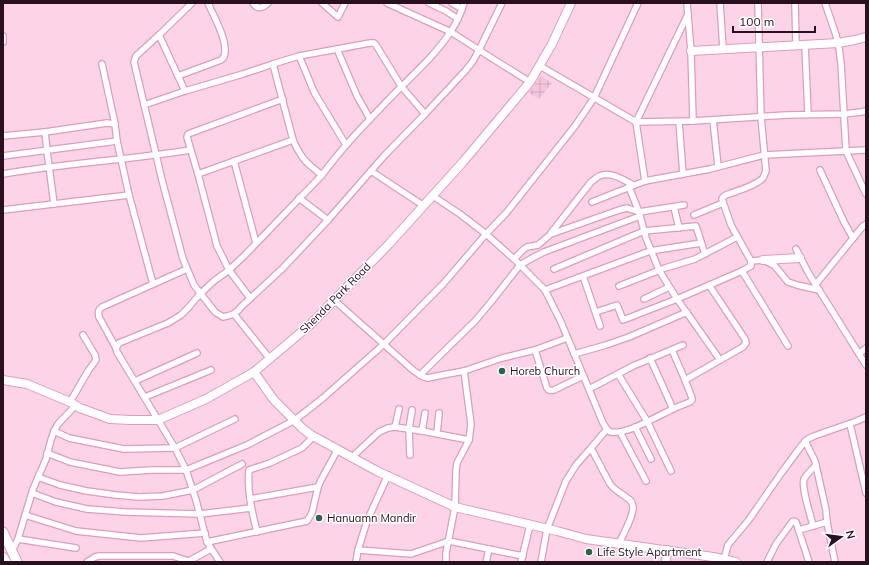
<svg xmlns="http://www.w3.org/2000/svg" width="869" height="565" font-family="Mulish,sans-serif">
<defs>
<pattern id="industrial-grid" width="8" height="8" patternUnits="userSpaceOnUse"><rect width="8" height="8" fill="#f4c5dd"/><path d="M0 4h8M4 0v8" fill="none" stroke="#d1a8bd"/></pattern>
</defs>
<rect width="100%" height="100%" fill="#fdd3e8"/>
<path fill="url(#industrial-grid)" d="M541,76l11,7 -13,16 -10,-6z"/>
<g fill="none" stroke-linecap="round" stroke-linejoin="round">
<defs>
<g id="street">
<path d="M192,3l-33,32 -23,21 -2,6 28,118 21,79 11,26 21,27 8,5c9,-2 13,-3 19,-11l41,-38 45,-48 56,-64 41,-42 41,-44 7,-9 6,-11 23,-47"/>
<path d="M253,3c4,7 10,5 15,0"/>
<path d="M322,3l16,14 7,-14"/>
<path d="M387,3l64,29 50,32 29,18"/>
<path d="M429,3l17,8 12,8"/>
<path d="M452,3l10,6"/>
<path d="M687,3l4,48 2,70"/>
<path d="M720,3l3,46"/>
<path d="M758,3l3,114 5,54c-1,2 -2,5 -3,7 -7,8 -27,13 -37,17l-3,2 -1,2 9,26 20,36v5l-9,5 46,75"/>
<path d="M795,3l1,42"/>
<path d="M825,3l11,32 3,13 2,15 5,88 20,43"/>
<path d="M159,35l26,56"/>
<path d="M3,36v6"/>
<path d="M805,45l3,69"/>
<path d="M337,49l20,47 13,23"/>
<path d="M299,56l6,14 9,22 32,53"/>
<path d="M102,64l13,60"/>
<path d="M540,66l96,56 57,-1 94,-6 57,-1 17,-2 5,-1"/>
<path d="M178,76l43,-16 3,-3c5,-15 -10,-40 -16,-54"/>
<path d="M144,105l41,-14 58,-17 30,-10"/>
<path d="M713,120l5,46"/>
<path d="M679,122l4,52"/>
<path d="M45,132l2,19 7,53"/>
<path d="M3,136l42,-4 62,-9 8,1 2,17 12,54 24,89"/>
<path d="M3,156l114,-15"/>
<path d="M234,161l22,82"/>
<path d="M820,170l24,52 9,16"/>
<path d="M371,171l53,35"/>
<path d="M3,174c62,-11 125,-14 187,-24"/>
<path d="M198,174l-11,-37 1,-3 95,-35"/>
<path d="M322,175c-16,-12 -21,-17 -29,-35l-20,-76 26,-8 71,-13h4l2,2 25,41 24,28"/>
<path d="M645,181l-9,-59 52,-108"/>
<path d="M629,187l10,25 7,26 13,32 18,29 15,21 28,40"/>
<path d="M433,196l27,18 26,20 28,25 31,31 16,32 42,101c2,3 4,8 8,9 15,3 42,-14 56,-20 7,-4 15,-7 23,-10l2,-2v-2l-7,-18 58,-33 3,-4 -1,-4 -36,-54"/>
<path d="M299,198l29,22"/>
<path d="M592,202l53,-21 65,-12 54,-14 102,-5"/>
<path d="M674,207l5,21"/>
<path d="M3,210l126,-15"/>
<path d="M694,215l29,-12"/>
<path d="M551,233l40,-51c3,-2 6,-5 8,-6 12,-5 25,4 34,9"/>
<path d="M796,249l13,25 57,91"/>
<path d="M514,259l10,-10 3,-2 11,-2 13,-11 68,-24 8,-2 12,4 45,-7"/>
<path d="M751,261l12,-1 11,5 14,17 9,3 22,5"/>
<path d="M187,269l-85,38c-4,3 -4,5 -3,10l17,31 1,4 58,96 11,22 10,30 11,42 13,20"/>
<path d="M554,269l90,-38 52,-5 9,28"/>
<path d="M583,276l17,50"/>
<path d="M816,284l47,-58 3,-2"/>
<path d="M619,286l46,-18 30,-9 42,-22"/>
<path d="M545,290l105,-39 51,-8"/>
<path d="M250,298l-21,-28 -12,-24 -19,-72 95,-34"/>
<path d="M644,299l25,-12"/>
<path d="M334,300l80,71 6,4 4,2 4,1 9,-2 27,-5 38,-13 33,-8 32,-12"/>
<path d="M596,312l21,-7 6,15 54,-21 65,-28"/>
<path d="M234,314l36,45"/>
<path d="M116,348l3,-5 49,-20 13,-8 6,-6 13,-15 14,-13 15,-11 15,-14 78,-81c22,-30 48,-56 74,-83 18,-18 42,-40 55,-61 6,-9 10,-18 13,-28"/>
<path d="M535,350l12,38c2,3 4,3 7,2l29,-14"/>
<path d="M672,350l13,30"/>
<path d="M574,354l32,-9 23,-8 58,-25"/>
<path d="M859,354l7,-6"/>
<path d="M650,358l23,51"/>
<path d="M618,374l29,47 24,50"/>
<path d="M420,375l55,-54 16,-19 29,-37 14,-8 10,-5 96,-36"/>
<path d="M135,381l62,-28"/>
<path d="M589,389l44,-23 50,-21"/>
<path d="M145,397l66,-27"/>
<path d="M70,402l18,-31 8,-11 -1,-5 -12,-20"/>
<path d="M850,424l16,69"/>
<path d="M395,427l4,-18"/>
<path d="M635,427l16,32"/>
<path d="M607,429l-16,19 19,36c5,7 13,10 20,16 2,2 3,5 3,8 0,9 -10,27 -14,35"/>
<path d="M54,431l15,7 55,11 51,-1 60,-29"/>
<path d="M422,431l3,-18"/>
<path d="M620,432l26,49"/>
<path d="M437,433l2,-20"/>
<path d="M805,441l10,20 11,49 1,12"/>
<path d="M47,453l23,9 50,10 31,-2h35l61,-25 48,-25 28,-22 60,-53 61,-62 42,-49 21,-22 68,-86 19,-28 44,-95"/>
<path d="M410,455l-1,-26 3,-19"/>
<path d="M352,457l27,-25 9,-4 7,-1 27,4 47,9"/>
<path d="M38,477l22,8 27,6 29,4 23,2 24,-1 30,-6 49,-26"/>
<path d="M32,493l24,9 31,7 38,3 75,2 51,-6"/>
<path d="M250,499l68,-12"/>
<path d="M25,515l51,16 65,7 64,-5"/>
<path d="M813,526c-2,-10 -12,-38 -9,-47 3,-5 8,-10 12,-14"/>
<path d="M799,530l28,-8 8,40"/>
<path d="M257,532c-5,-20 -10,-41 -8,-62l21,-7 32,-15 12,-12"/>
<path d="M18,539l58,9"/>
<path d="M207,542l100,-21 5,-8 6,-26 3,-7 17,-31"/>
<path d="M358,550l53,4 38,-13 74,15"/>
<path d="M12,551l6,-12 15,-50 13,-30 5,-19 3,-9 4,-7 18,-19"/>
<path d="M724,559l4,-14 4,-5 16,-19 34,-49 20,-27 6,-6 6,-3 43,-15 9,-4"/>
<path d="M87,562l8,-5 4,-1h74l15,5"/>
<path d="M187,562l24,-13"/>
<path d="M356,562l2,-12 9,-29 21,-46"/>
<path d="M446,562v-9l9,-46 1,-36 1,-8 12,-23 2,-16 -7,-53"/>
<path d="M486,562l3,-13"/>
<path d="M521,562l9,-37"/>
<path d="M541,562l6,-33 19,-48 10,-16 15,-17"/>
<path d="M767,562l9,-18 16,-22 2,-1 2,1 13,40"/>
</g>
<g id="secondary">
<path d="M691,51l147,-8 17,-3 11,-3"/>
<path d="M763,260l37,-2"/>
<path d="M254,372l20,28 28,28 9,7 66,36 78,36 102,24 29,8 127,18 23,5"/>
<path d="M3,380l24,4 43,18 10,6 30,11 21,1h27l48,-21 48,-27 57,-48 78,-80 74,-82 67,-80 22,-38 19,-41"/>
<path d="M666,562l1,-12"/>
</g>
<g id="primary">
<path d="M3,532l14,30"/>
<path d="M3,557l3,5"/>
</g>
</defs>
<use href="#street" stroke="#de9cbf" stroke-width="8"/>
<use href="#secondary" stroke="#de9cbf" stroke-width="10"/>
<use href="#primary" stroke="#de9cbf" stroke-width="11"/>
<use href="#street" stroke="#fff" stroke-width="5.5"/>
<use href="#secondary" stroke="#fff" stroke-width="8"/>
<use href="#primary" stroke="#fff" stroke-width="9"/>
</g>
<g fill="#29644e" stroke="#fff" stroke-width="1.5">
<circle cx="502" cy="371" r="4"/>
<circle cx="319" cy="518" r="4"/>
<circle cx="589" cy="552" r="4"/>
</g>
<g text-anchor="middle" stroke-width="3" stroke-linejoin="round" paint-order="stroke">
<g font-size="11" fill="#28101e" stroke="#fff">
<text transform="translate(335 298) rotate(-45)" y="4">Shenda Park Road</text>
</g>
<g font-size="11" fill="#28101e" stroke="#fff" text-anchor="start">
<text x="510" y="375">Horeb Church</text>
<text x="327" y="522">Hanuamn Mandir</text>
<text x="597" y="556">Life Style Apartment</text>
</g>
</g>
<rect width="869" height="565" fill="none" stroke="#28101e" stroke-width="8"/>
<g transform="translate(841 537) rotate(76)" stroke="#ffffff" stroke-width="3" paint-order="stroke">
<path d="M0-3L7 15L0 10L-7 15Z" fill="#28101e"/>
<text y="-6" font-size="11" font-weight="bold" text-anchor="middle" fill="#28101e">N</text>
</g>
<path d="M733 26v6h82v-6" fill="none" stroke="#28101e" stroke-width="2"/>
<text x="739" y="26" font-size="12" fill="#28101e" stroke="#ffffff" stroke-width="3" paint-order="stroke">100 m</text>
</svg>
